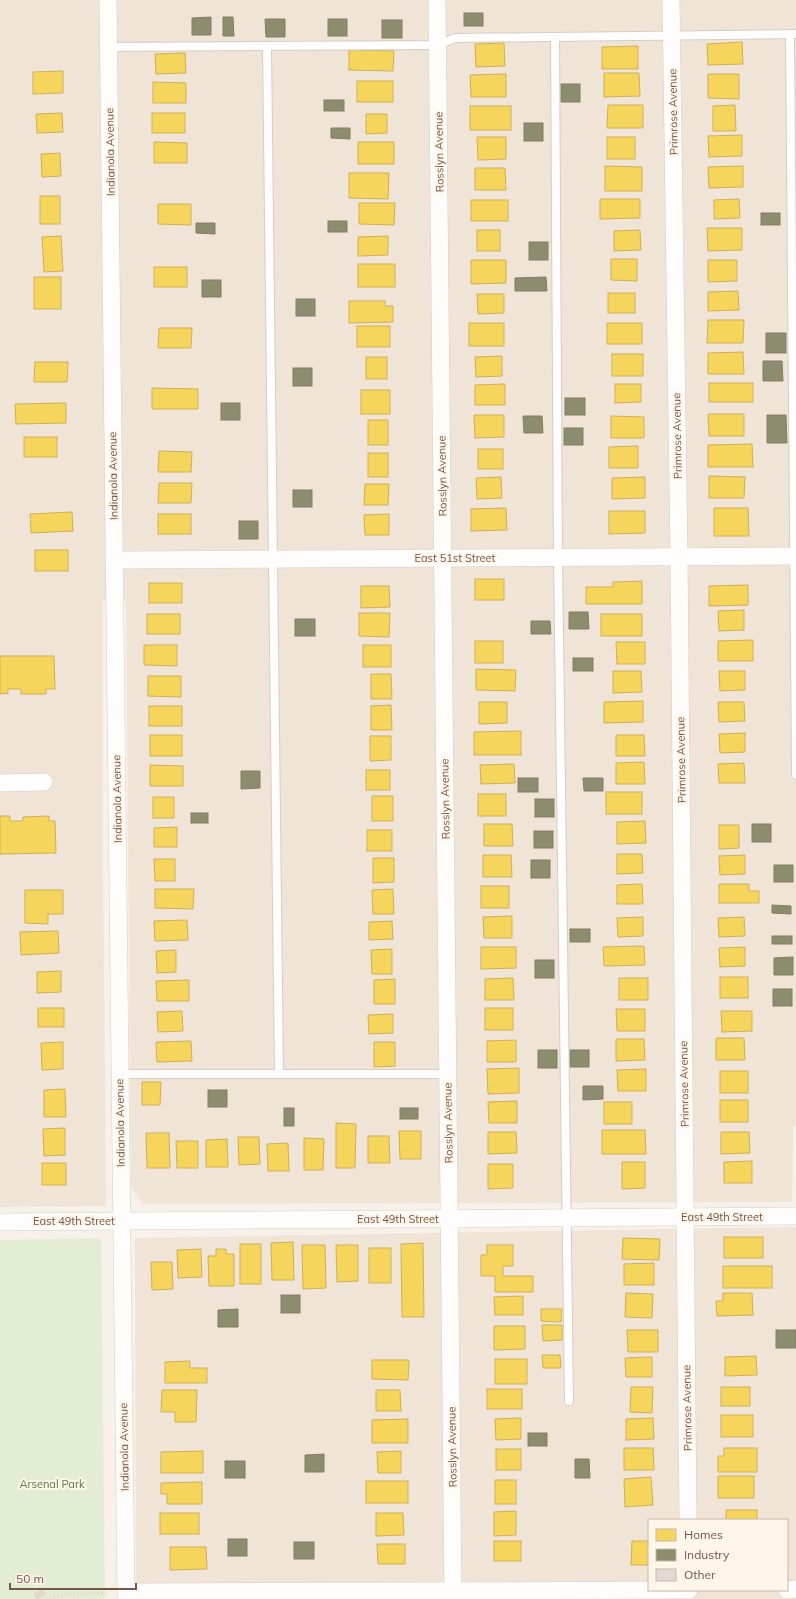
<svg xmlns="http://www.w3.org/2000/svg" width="796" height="1599" font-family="Mulish,sans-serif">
<rect width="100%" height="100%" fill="#f7f1ea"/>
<g fill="#f0e4d7" fill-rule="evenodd">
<path d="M0,0h796v1126h-3l-1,76 -649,2 -12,-16 -5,-587 -23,-1v266l3,340 -106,1z"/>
<path d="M796,1227v372h-660l-1,-361zM649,1520h138v70h-138z"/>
</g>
<path fill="#e3edd4" d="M101,1238l4,361h-105v-359z"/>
<g fill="#f6d55c" stroke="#cfaf56">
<path d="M742,42l1,22 -35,1 -1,-21z"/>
<path d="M504,43l1,23 -29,1 -1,-23z"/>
<path d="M638,46v23h-36v-22z"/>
<path d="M349,50l45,1 -1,20 -44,-1z"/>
<path d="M185,53l1,20 -30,1 -1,-20z"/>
<path d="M63,71v22l-30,1v-22z"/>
<path d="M604,73h35l1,23 -36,1z"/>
<path d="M506,74v23h-35l-1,-22z"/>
<path d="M708,74h31v25l-31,-1z"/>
<rect x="357" y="81" width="36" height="21"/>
<path d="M153,82l33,1v20h-33z"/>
<path d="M608,105h35v23h-36z"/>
<path d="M735,105l1,26h-23v-25z"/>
<rect x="470" y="106" width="41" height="24"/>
<path d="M62,113l1,19 -26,1 -1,-19z"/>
<rect x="152" y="113" width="33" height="20"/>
<path d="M366,114h21v19l-21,1z"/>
<path d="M742,135v21l-33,1 -1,-21z"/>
<path d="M477,137h29v22l-28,1z"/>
<rect x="607" y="137" width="28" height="22"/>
<path d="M154,142l33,1v20h-33z"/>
<rect x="358" y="142" width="36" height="22"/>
<path d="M60,153l1,23 -19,1 -1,-23z"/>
<path d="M605,166l37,1v24h-37z"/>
<path d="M743,166v21l-34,1 -1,-21z"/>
<path d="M475,168h30l1,22h-31z"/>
<path d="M349,173h40l-1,26 -39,-1z"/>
<rect x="40" y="196" width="20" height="28"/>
<path d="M600,199h40v19l-40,1z"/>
<path d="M739,199l1,19 -26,1v-19z"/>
<rect x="471" y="200" width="37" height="21"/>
<path d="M359,203h36l-1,22 -35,-1z"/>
<path d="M158,204h33v21l-33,-1z"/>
<path d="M707,228h35v22l-34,1z"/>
<rect x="477" y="230" width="23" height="21"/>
<path d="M640,230l1,20 -27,1v-20z"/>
<path d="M61,236l2,35 -19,1 -2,-35z"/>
<path d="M388,236v19l-30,1v-19z"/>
<path d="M611,259h26v22l-26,-1z"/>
<path d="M471,260h35v23l-35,1z"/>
<path d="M708,260h29v21l-29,1z"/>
<rect x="358" y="264" width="37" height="23"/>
<rect x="154" y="267" width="33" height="20"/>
<rect x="34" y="277" width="27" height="32"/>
<path d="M738,291l1,19 -31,1v-19z"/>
<rect x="608" y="293" width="27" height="20"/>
<path d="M477,294h27v19l-26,1z"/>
<path d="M349,301h36v5h8v16l-44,1z"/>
<path d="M708,320h36l-1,23h-36z"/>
<rect x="469" y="323" width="35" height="23"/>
<rect x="607" y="323" width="35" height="21"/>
<rect x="357" y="326" width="33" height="21"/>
<path d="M159,328h33l-1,20h-33z"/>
<path d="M743,352l1,22h-36v-21z"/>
<rect x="612" y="354" width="31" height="22"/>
<path d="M502,356v20l-26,1 -1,-20z"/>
<rect x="366" y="357" width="21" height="22"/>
<path d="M35,362h33l-1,20h-33z"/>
<rect x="709" y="383" width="44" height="19"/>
<path d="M505,384v21h-30v-20z"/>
<path d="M615,384h26v18l-26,1z"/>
<path d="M152,388l46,1v20h-46z"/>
<rect x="361" y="390" width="29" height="24"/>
<path d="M66,403v20l-50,1 -1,-20z"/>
<path d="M708,414h36v22h-35z"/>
<path d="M474,415h30v22l-29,1z"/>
<path d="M611,416l33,1v21h-33z"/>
<rect x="368" y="420" width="20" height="25"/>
<rect x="24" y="437" width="33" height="20"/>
<path d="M752,444l1,23h-45v-22z"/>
<path d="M638,446v22h-29v-21z"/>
<rect x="478" y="449" width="25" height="20"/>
<path d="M159,451l33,1 -1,20h-33z"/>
<rect x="368" y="453" width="20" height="24"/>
<path d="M709,476l36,1 -1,21h-35z"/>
<path d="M501,477l1,21 -25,1 -1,-21z"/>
<path d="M645,477v21l-33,1v-21z"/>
<path d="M159,483h33l-1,20h-33z"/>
<path d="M365,484h24l-1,21h-24z"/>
<path d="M506,508l1,22 -36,1v-22z"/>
<path d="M714,508h34l1,28h-35z"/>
<path d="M609,511h36v22l-36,1z"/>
<path d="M72,512l1,19 -42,2 -1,-19z"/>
<rect x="158" y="514" width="33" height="20"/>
<path d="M389,514v21h-24l-1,-20z"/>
<rect x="35" y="550" width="33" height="21"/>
<rect x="475" y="579" width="29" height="21"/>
<path d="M642,581v23h-56v-17h27v-5z"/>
<rect x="149" y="583" width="33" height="20"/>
<path d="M748,585v20l-39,1v-20z"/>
<path d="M361,586h28l1,21 -29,1z"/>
<path d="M744,610v20l-25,1 -1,-20z"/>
<path d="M359,613h31l-1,24 -30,-1z"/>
<rect x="147" y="614" width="33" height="20"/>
<rect x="601" y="614" width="41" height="22"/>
<path d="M753,640v21h-35v-20z"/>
<rect x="475" y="641" width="28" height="22"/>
<path d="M616,642h29v22h-28z"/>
<path d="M144,645h33v21l-33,-1z"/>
<rect x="363" y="645" width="28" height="22"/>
<path d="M0,656h54l1,33h-9v5h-25v-5h-13v4l-8,1z"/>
<path d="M476,669l40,1 -1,21 -39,-1z"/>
<path d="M613,671h28l1,21 -29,1z"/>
<path d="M719,671h26v19l-25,1z"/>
<path d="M371,674h20l1,25h-21z"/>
<path d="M148,676h33v21l-33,-1z"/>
<path d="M643,701v21l-39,1v-21z"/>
<path d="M479,702h28v21l-28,1z"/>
<path d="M718,702h26l1,19 -26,1z"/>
<path d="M391,705l1,25h-21v-24z"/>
<rect x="149" y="706" width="33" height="20"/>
<path d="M521,731v24h-47v-23z"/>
<path d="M745,733v19l-25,1 -1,-19z"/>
<rect x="150" y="735" width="32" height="21"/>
<path d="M616,735h28l1,21h-29z"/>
<path d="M370,736h21v24l-21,1z"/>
<path d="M644,762l1,22h-29v-21z"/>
<path d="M744,763l1,20h-26l-1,-19z"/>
<path d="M514,764l1,19 -34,1 -1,-19z"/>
<path d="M150,765l33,1v20h-33z"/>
<rect x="366" y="770" width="24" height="20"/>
<rect x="606" y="792" width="36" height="22"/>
<rect x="478" y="794" width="28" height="22"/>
<rect x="372" y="796" width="21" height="25"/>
<rect x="153" y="797" width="21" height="21"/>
<path d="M0,816h10v5h13v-4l26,-1v5h6l1,32 -56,1z"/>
<path d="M645,821l1,22 -29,1v-22z"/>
<path d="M484,824h28l1,22h-29z"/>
<path d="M719,825h20v23l-20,1z"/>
<path d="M177,827v20h-23v-19z"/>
<rect x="367" y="830" width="25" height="21"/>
<path d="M617,854h25l1,19 -26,1z"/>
<path d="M483,855h28l1,22h-29z"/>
<path d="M745,855v19l-25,1 -1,-19z"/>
<path d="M373,858h21v24l-21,1z"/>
<path d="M154,859h21v22h-20z"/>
<path d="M642,884l1,20h-26v-19z"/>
<path d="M719,884h30v7h10v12h-40z"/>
<rect x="481" y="886" width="28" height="22"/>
<path d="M155,889h39l-1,20 -38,-1z"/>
<path d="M393,889l1,25h-21l-1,-24z"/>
<path d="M25,890h38v24h-15v10l-23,-1z"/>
<path d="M512,916v22h-28l-1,-21z"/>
<path d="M643,917v19l-25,1 -1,-19z"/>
<path d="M744,917l1,19 -26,1 -1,-19z"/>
<path d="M187,920l1,20 -33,1 -1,-20z"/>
<path d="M392,921l1,18 -24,1v-18z"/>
<path d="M58,931l1,22 -38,2 -1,-23z"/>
<path d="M644,946l1,19 -41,1 -1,-19z"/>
<path d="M481,947h35v21l-35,1z"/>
<path d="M745,947v19l-25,1 -1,-19z"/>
<path d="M392,949v25h-20l-1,-24z"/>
<path d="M176,950v22l-19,1 -1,-22z"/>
<path d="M61,971v21l-24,1v-21z"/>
<rect x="720" y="977" width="28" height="21"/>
<path d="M513,978l1,22h-29v-21z"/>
<rect x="619" y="978" width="29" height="22"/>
<path d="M395,979v25h-21v-24z"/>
<path d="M189,980v21h-32l-1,-20z"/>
<rect x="38" y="1008" width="26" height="19"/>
<rect x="485" y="1008" width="28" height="22"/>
<path d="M616,1009h29v22h-28z"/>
<path d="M182,1011l1,20 -25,1 -1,-20z"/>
<path d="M721,1011h31v20l-30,1z"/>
<path d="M393,1014v19l-24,1 -1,-19z"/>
<path d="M716,1038h28l1,22h-29z"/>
<path d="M616,1039h28l1,21 -29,1z"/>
<path d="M516,1040v22h-29v-21z"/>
<path d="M191,1041l1,20 -35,1 -1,-20z"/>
<path d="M63,1042v27l-21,1 -1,-27z"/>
<path d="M374,1042h21v24l-21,1z"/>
<path d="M519,1068v25l-31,1 -1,-25z"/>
<path d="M646,1069v22h-28l-1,-21z"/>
<rect x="720" y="1071" width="28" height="22"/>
<path d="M142,1082h19l-1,23h-18z"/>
<path d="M65,1089l1,28h-22v-27z"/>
<rect x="720" y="1100" width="28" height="22"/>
<path d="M517,1101v22h-28l-1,-21z"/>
<rect x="604" y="1102" width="28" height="22"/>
<path d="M336,1123l20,1 -1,44h-19z"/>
<path d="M65,1128v27l-21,1 -1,-27z"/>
<path d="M602,1130h43l1,24h-44z"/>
<path d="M399,1131h22v28h-21z"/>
<path d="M488,1132h28l1,21 -29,1z"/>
<path d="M721,1132h28l1,21 -29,1z"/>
<path d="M146,1133h23l1,35h-23z"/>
<path d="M368,1136h21l1,27h-22z"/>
<path d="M238,1137h21l1,27 -21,1z"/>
<path d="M304,1138l20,1 -1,31h-19z"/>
<path d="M227,1139l1,28h-22v-27z"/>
<path d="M176,1141h22v27h-21z"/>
<path d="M288,1143l1,28h-21l-1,-27z"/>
<path d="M752,1161v22h-28v-21z"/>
<path d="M622,1162h23v26l-23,1z"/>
<rect x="42" y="1163" width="24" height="22"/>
<path d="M488,1164h25v24l-25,1z"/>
<rect x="724" y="1237" width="39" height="21"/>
<path d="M623,1238l37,1 -1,21 -37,-1z"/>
<path d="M293,1242l1,38h-22l-1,-37z"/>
<path d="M423,1243l1,74h-22l-1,-73z"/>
<rect x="240" y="1244" width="21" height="40"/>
<path d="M302,1245h23l1,43 -23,1z"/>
<path d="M336,1245h22v36l-21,1z"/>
<path d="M487,1245h26v21h-10v10h30v16h-38v-16h-14v-21h6z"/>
<rect x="369" y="1248" width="22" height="35"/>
<path d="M201,1249l1,28 -24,1 -1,-28z"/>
<path d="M216,1249h10v5h8v32h-25l-1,-30h8z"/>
<path d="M151,1262h21l1,27 -21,1z"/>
<path d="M654,1263v22h-30v-21z"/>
<rect x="723" y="1266" width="49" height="22"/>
<path d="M626,1293l27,1 -1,24 -27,-1z"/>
<path d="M723,1293h29l1,22 -36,1 -1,-15h7z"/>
<path d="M523,1296v19h-28l-1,-18z"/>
<path d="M541,1309h21l-1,13 -20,-1z"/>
<path d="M542,1325h20v15l-19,1z"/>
<path d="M494,1326h31v23l-31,1z"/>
<path d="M627,1330h31v22h-30z"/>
<path d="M542,1355h18l1,13h-18z"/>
<path d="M756,1356l1,19 -32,1v-19z"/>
<path d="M652,1357v20h-26l-1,-19z"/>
<rect x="495" y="1359" width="32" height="25"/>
<path d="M372,1360h37l-1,20 -36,-1z"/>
<path d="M190,1361v7h17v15h-42v-21z"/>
<path d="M631,1387h22l-1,26 -22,-1z"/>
<rect x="721" y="1387" width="29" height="19"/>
<rect x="487" y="1389" width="35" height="20"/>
<path d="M162,1390h35l-1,32h-21v-10h-14z"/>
<path d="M376,1390h24l1,21h-25z"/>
<rect x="721" y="1415" width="32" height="22"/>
<path d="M521,1418v21l-25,1 -1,-21z"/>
<path d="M653,1418l1,21 -28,1v-21z"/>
<path d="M408,1419v24h-36v-23z"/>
<path d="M624,1448h29l1,22h-30z"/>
<path d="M724,1448h33v24h-39v-16h6z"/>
<rect x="496" y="1449" width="25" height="21"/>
<path d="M203,1451v22h-42v-21z"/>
<path d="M401,1451v22h-23l-1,-21z"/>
<rect x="718" y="1476" width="36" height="22"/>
<path d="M651,1477l2,28 -28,2 -1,-28z"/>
<rect x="495" y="1480" width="21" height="24"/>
<rect x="366" y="1481" width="42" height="22"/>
<path d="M202,1482v22h-35v-10h-6v-11z"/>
<rect x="726" y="1510" width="31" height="10"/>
<path d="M516,1511v24l-22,1v-24z"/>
<rect x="160" y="1513" width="39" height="21"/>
<path d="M376,1513h27l1,22 -28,1z"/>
<rect x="494" y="1541" width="27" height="20"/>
<path d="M632,1541h17v24h-18z"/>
<path d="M377,1544h28v20h-27z"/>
<path d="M170,1547h36l1,22 -37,1z"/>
</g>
<g fill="#8c8c6e" stroke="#857c63">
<rect x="464" y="13" width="19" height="13"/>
<path d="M211,17v18h-19v-17z"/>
<path d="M223,17h10l1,19h-11z"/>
<path d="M265,19h20v18h-19z"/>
<rect x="328" y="19" width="19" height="17"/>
<rect x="382" y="20" width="20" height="18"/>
<rect x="561" y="84" width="19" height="18"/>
<rect x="324" y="100" width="20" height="11"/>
<rect x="524" y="123" width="19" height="18"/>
<path d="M331,128h19v11l-19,-1z"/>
<rect x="761" y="213" width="19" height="12"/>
<rect x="328" y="221" width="19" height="11"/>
<path d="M196,223h19v11l-19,-1z"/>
<rect x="529" y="242" width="19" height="18"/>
<path d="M546,277l1,14h-32v-13z"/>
<rect x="202" y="280" width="19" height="17"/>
<rect x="296" y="299" width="19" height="17"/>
<rect x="766" y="333" width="20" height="20"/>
<path d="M763,361h19l1,20h-20z"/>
<rect x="293" y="368" width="19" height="18"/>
<rect x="565" y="398" width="20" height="17"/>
<rect x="221" y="403" width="19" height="17"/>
<path d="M767,415h19l1,28h-20z"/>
<path d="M523,416h19l1,17h-19z"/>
<rect x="564" y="428" width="19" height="17"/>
<rect x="293" y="490" width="19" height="17"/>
<rect x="239" y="521" width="19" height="18"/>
<path d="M569,612h19l1,17h-20z"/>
<rect x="295" y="619" width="20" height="17"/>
<path d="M531,621h19l1,13h-20z"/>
<rect x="573" y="658" width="20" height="13"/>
<path d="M241,771h19v17l-19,1z"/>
<rect x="518" y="778" width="20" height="14"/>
<path d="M583,778h20v13h-19z"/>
<rect x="535" y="799" width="19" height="18"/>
<rect x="191" y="813" width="17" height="10"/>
<rect x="752" y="824" width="19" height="18"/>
<rect x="534" y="831" width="19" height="17"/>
<rect x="531" y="860" width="19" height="18"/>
<rect x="774" y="865" width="19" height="17"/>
<path d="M772,905l19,1v8l-19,-1z"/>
<rect x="570" y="929" width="20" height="13"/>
<rect x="772" y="936" width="20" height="8"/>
<path d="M793,957v18h-19v-17z"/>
<rect x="535" y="960" width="19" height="18"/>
<rect x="773" y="989" width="19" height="17"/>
<rect x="538" y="1050" width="19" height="18"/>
<rect x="570" y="1050" width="19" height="17"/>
<path d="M583,1086h20v13l-20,1z"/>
<rect x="208" y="1090" width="19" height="17"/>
<rect x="284" y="1108" width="10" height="18"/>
<rect x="400" y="1108" width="18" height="11"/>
<rect x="281" y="1295" width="19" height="18"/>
<path d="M238,1309v18h-20v-17z"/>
<rect x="776" y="1330" width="20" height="18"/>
<rect x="528" y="1433" width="19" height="13"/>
<path d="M324,1454v18h-19v-17z"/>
<path d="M575,1459h14l1,19h-15z"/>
<rect x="225" y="1461" width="20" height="17"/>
<rect x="228" y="1539" width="19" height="17"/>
<rect x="294" y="1542" width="20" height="17"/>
</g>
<path fill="#e3d9d1" stroke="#e0d4cc" d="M42,1589l3,5 -8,5 -3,-5z"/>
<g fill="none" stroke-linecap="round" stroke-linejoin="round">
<defs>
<g id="service">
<path d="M790,34l6,741"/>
<path d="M555,37l3,520 11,844"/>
<path d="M267,46l12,1028"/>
<path d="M108,47l330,-2 17,-7 341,-4"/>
<path d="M120,1074h328"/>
</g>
<g id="minor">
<path d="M108,0l18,1599"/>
<path d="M437,0l16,1599"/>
<path d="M671,0l8,557 9,963"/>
<path d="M114,560l682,-4"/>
<path d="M0,783l44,-1"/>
<path d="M0,1222l796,-6"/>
<path d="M787,1590l9,-1"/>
<path d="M126,1592l563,-2"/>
</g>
</defs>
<use href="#service" stroke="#d6ccc6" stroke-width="10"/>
<use href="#minor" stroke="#d6ccc6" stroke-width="18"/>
<path stroke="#dad1cd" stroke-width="2.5" stroke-dasharray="1 3" stroke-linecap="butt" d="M46,1599l24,-5 39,-1"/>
<use href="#service" stroke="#fefdfc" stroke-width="8"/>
<use href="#minor" stroke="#fefdfc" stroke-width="17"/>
</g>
<g text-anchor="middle" stroke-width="4" stroke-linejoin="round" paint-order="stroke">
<g font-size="11" fill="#755749" stroke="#fff6ea">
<text transform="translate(673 112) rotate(-91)" y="4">Primrose Avenue</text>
<text transform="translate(110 152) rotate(-91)" y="4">Indianola Avenue</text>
<text transform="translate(439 152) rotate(-91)" y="4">Rosslyn Avenue</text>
<text transform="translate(677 436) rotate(-91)" y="4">Primrose Avenue</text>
<text transform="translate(113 476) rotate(-91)" y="4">Indianola Avenue</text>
<text transform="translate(442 476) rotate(-91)" y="4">Rosslyn Avenue</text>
<text x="455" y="562">East 51st Street</text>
<text transform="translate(681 760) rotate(-91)" y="4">Primrose Avenue</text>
<text transform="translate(117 799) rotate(-91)" y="4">Indianola Avenue</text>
<text transform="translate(445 799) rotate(-91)" y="4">Rosslyn Avenue</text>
<text transform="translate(684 1084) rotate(-91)" y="4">Primrose Avenue</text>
<text transform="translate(120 1123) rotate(-91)" y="4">Indianola Avenue</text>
<text transform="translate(448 1123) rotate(-91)" y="4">Rosslyn Avenue</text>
<text x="722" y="1221">East 49th Street</text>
<text x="398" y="1223">East 49th Street</text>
<text x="74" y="1225">East 49th Street</text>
<text transform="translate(687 1408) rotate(-91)" y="4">Primrose Avenue</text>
<text transform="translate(124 1447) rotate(-91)" y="4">Indianola Avenue</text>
<text transform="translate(452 1447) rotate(-91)" y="4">Rosslyn Avenue</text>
</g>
<g font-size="11" fill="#547b41" stroke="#fff6ea">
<text x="52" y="1488">Arsenal Park</text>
</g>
</g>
<rect x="648" y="1519" width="140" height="72" fill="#fff6ea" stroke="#c8b6aa"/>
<rect x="656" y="1529" width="20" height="12" fill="#f6d55c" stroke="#c8b6aa"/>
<text x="684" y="1539" font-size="12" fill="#755749">Homes</text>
<rect x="656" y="1549" width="20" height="12" fill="#8c8c6e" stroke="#c8b6aa"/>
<text x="684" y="1559" font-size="12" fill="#755749">Industry</text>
<rect x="656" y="1569" width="20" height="12" fill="#e3d9d1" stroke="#c8b6aa"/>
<text x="684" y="1579" font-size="12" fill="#755749">Other</text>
<path d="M10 1583v6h126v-6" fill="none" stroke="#755749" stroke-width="2"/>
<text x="16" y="1583" font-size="12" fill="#755749" stroke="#fff6ea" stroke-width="3" paint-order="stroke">50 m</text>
</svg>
